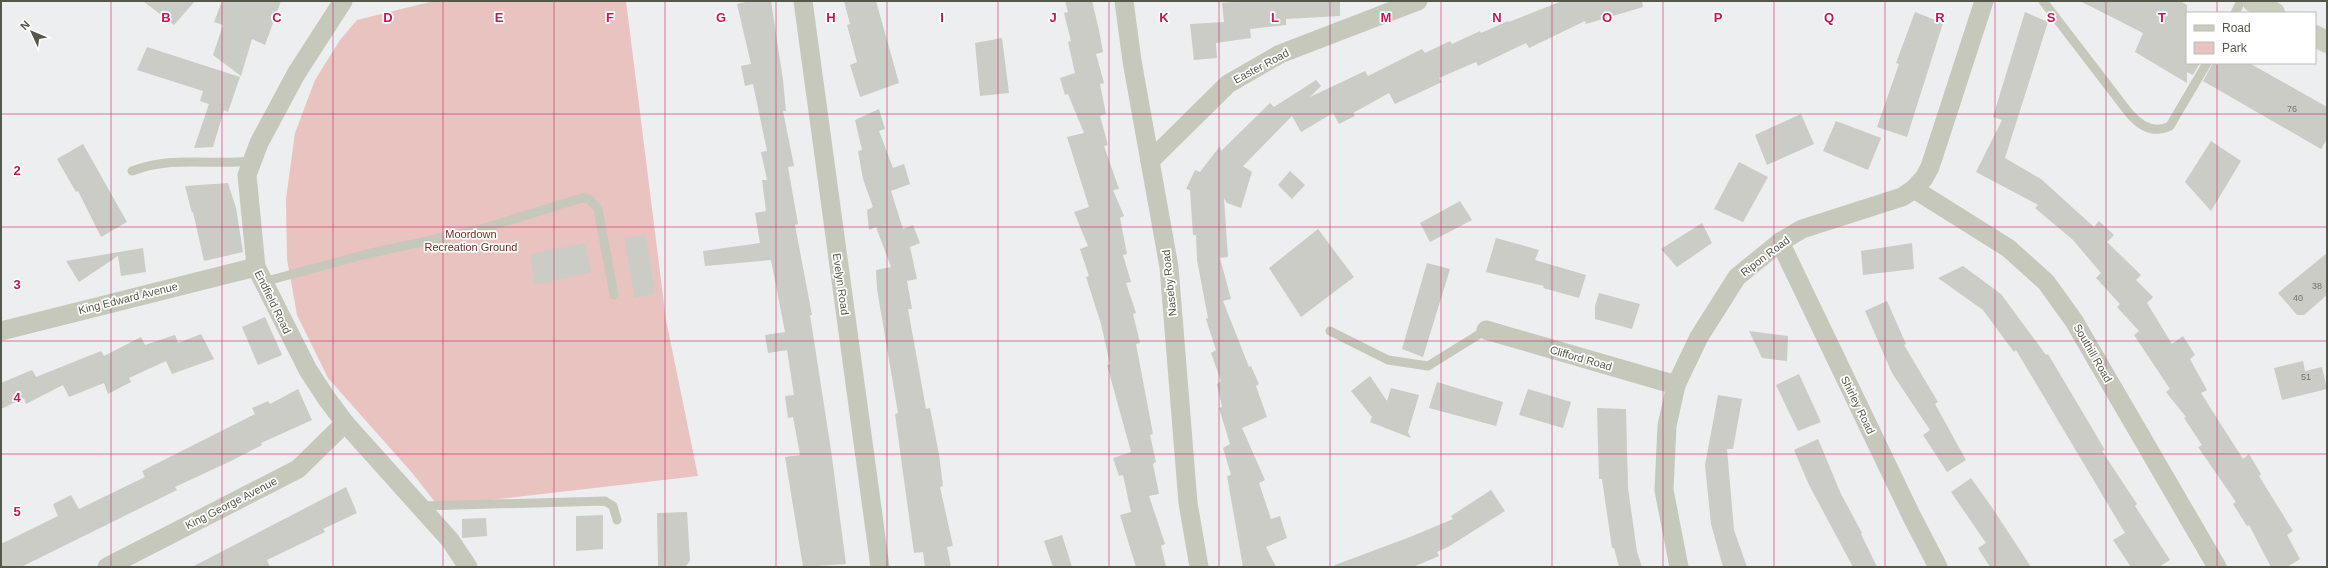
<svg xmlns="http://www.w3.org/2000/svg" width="2328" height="568" font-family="Arial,sans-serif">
<rect width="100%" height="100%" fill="#edeeef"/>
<path fill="#e9c3c0" d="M434,1h192l40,319 32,156 -260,30 -24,-31 -86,-97 -31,-63 -10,-56 -1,-60 9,-66 20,-53 25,-40 17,-20z"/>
<g fill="#caccc5">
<path d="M143,1h52l-21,24z"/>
<path d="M222,1h59l-16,44 -13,-6 -11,37 -28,-21 10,-30 -9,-3z"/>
<path d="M750,1h21l12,79 3,31h-3l11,55 -6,1 10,57 -3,1 17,90h-2l21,135 15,114 -43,3 -18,-110 15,-2 -7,-38 -5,1 -3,-22 9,-1 -7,-45 -19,3 -3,-18 20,-3 -14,-72 -66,6 -2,-15 57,-8 -5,-30 11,-2 -4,-31h5l-6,-28 6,-1 -14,-67 -8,2 -4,-20 10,-2 -14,-60z"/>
<path d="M844,1h32l23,82 -39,14 -10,-32 7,-3 -10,-37 3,-1z"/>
<path d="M1065,1h27l7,29 4,22 -7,2 8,29 -4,1 6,30 -6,2 8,29 -4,1 15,43 -6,1 11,26 -4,2 7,36 -4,1 8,27 -5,1 10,30 -3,1 7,29 -4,1 17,90 -3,1 6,27 -3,2 6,30 -10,2 16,48 -4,2 5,21h-30l-16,-52 11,-3 -8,-37 -4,1 -6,-18 18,-6 -24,-87 3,-1 -9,-40 -15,-47 3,-1 -9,-27 8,-3 -14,-34 15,-5 -22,-70 17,-4 -16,-39 -3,1 -5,-17 15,-5 -7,-31 3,-1 -7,-28 4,-1z"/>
<path d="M1246,1h94v15l-54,3v6l-36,4 1,9 -35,5 1,15 -23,2 -4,-36 34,-2 -2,-19z"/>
<path d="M1562,1h80l1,6 -57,17 -1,-3 -56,27 -3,-5 -48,23 -2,-4 -37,16 3,4 -47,22 -6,-11 -36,20 2,3 -16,8 -6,-11 -32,19 -9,-16 -49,50 9,6 -11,36 -14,-5 -3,-5 4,59 -8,1 11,41 -8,2 26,66 2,-1 8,18 -3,2 11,31 -25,11 23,52 -6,3 12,36 9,-3 7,22 -21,9 10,20h-33l-16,-91 4,-1 -8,-27 7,-4 -11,-36 3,-1 -5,-23 4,-3 -10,-28 5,-3 -10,-31 2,-1 -11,-58 -1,-25h-3l-3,-45 -4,-1 9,-19 5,2 20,-26 1,5 49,-48 4,4 42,-27 5,6 -11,11 55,-26 3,5 54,-27 3,4 25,-12 2,3 28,-13 1,2 27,-12 1,1z"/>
<path d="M2080,1h100l7,4v58h13l-7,12 -6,-3v11l-52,-31 8,-19z"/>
<path d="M1915,12l28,11 -36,114 -30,-10 22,-63 -3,-1z"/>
<path d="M2025,12l23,10 -43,136 36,21 53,48 5,-6 15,14 -7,7 34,33 -5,5 17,17 -6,6 25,41 11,-8 12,19 -5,4 17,31 -6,3 42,66 6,-5 12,20 -2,2 34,55 -6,4 13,24 -13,8h-16l-22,-42 -2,1 -14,-22 3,-2 -38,-55 4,-2 -18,-27 2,-1 -20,-25 4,-3 -36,-54 5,-4 -22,-24 3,-3 -24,-26 5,-5 -28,-33 -38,-32 3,-3 -62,-33 26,-52 -9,-3z"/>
<path d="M1002,38l7,55 -29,3 -5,-53z"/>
<path d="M147,47l93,30 -12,35 -4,-2 -11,37 -19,1 15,-44 -9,-3 3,-10 -66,-21z"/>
<path d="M2213,63h36l78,44v32l-6,10 -118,-68z"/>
<path d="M879,109l6,20 -6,2 14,37 11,-4 6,20 -19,7 12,38 10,-4 7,18 -10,4 7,32 -10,2 5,28h-4l18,100 4,-1 9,46 4,32 -3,1 13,59 -6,1 4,20h-26l-2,-15 -9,1 -19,-139 3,-1 -21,-124 -1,-19 15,-3 -15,-40 -7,3 -2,-20 6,-3 -10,-28 -5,-28 4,-1 -7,-30z"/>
<path d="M1801,114l13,30 -47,21 -12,-30z"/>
<path d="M1836,121l45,17 -13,32 -45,-19z"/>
<path d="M2211,141l30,20 -30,50 -26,-29z"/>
<path d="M83,144l44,78 -26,15 -23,-46 -2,1 -19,-33z"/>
<path d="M1739,162l29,15 -25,45 -29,-13z"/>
<path d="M1290,171l15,14 -13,14 -14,-14z"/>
<path d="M228,183l8,25 7,44 -39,9 -11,-49 -1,1 -7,-27z"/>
<path d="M1460,201l12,19 -42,22 -10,-19z"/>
<path d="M1702,223l10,20 -35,24 -16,-18z"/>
<path d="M1318,229l36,48 -53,40 -32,-49z"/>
<path d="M646,235l9,58 -20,5 -11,-60z"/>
<path d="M1496,238l43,12 -4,10 51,15 -7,23 -36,-10 1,-2 -58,-14z"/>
<path d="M584,243l8,29 -57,13 -5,-31z"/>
<path d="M1912,243l2,26 -51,6 -2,-24z"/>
<path d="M143,248l3,24 -25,4 -3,-20 -39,26 -13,-21z"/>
<path d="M2327,253v42l-23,20h-7l-19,-22z"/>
<path d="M1427,263l23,6 -27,88 -21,-8z"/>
<path d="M1963,266l38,28 45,61 2,-1 57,96 -3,1 35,53 -2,2 35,54 -11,7h-28l-18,-27 12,-7 -109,-183 -2,2 -31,-42 -45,-32z"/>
<path d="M1599,293l41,11 -8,25 -37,-10v-13z"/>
<path d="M1887,301l19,43 -2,1 34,57 -3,2 31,56 -19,12 -24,-37 7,-5 -38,-57 -27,-62z"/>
<path d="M265,317l17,38 -24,10 -16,-38z"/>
<path d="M1749,331l39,5 -1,25 -25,-3z"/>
<path d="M201,334l13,25 -42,15 -6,-13 -37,17 2,4 -23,12 -4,-11 -35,14 -6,-12 -37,19 -2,-6 -23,11v-26l31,-13 4,7 65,-26 3,5 37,-19 4,8 30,-10 3,8z"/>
<path d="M2303,361l2,10 17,-4 5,22 -45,11 -8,-32z"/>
<path d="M1799,374l22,48 -23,9 -22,-46z"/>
<path d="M1370,376l17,25 4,-13 28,7 -11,37 3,6 -41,-16 2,-5 -21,-26z"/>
<path d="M1437,382l66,20 -7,24 -67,-18z"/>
<path d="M298,389l14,31 -51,23 1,2 -29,15 -58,27 2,3 -156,77h-20v-23l57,-28 -5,-12 18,-9 8,14 66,-32 -3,-6 113,-57 -3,-6 16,-7 2,3z"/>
<path d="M1528,389l43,13 -8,26 -44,-13z"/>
<path d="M1718,395l24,4 -9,50h-6l7,81 13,37h-24l-12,-43 -6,-59z"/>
<path d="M1597,408l29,1 2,79 9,64 5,15h-23l-5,-19h-2l-10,-69h-3z"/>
<path d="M1818,439l23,55 21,39 -1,1 16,33h-24l-44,-82 -15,-35z"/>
<path d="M1971,478l22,31 38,58h-41l-12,-19 8,-5 -35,-51z"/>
<path d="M346,487l11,26 -34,16 2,3 -58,28 3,7h-78z"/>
<path d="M1491,490l14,21 -57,36 -11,5 2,4 -26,11h-78v-2l75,-28 43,-18 -2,-3z"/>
<path d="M687,512l3,49 -5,6h-27l-1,-54z"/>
<path d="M603,515v34l-27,2v-35z"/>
<path d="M486,518l1,18 -25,2v-19z"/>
<path d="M1062,535l10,32h-19l-9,-26z"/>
</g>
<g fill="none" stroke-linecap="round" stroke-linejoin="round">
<g stroke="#c5c8ba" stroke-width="9">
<path d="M2043,1l86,112c11,13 25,21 41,13l37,-63"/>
<path d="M2235,13l6,-12"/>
<path d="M132,171c44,-16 76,-5 120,-10"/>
<path d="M263,282l104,-28 114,-25 101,-31 7,1 9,10 16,86"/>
<path d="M1330,331l58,29 40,6 58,-36"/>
<path d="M421,506l184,-5 8,5 4,14"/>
</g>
<g stroke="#c5c8ba" stroke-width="19">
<path d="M343,1l-47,73 -37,69 -12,32 9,92 52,103 19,29 18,24 105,117 18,27"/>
<path d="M803,1l77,566"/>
<path d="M1124,1l8,60 37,206 19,236 11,64"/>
<path d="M1150,161l78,-77 52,-30 138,-53"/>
<path d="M1914,189l94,59 38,34 28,39 143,246"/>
<path d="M1780,242l132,275 26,50"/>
<path d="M1486,330l190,55"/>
<path d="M1,331l255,-64"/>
<path d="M107,567l191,-98 47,-46"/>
<path d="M1679,567l-15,-77 3,-64 9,-41 23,-48 38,-60 43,-35 22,-13 100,-32 12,-8 10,-11 6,-11 54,-166"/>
</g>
<g stroke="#c9cdbb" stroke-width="22">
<path d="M2253,1l21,12"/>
<path d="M2315,36l12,6"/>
</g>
</g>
<path fill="none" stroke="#c2185b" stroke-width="1" stroke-opacity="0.55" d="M111,1v566M222,1v566M333,1v566M443,1v566M554,1v566M665,1v566M776,1v566M887,1v566M998,1v566M1109,1v566M1219,1v566M1330,1v566M1441,1v566M1552,1v566M1663,1v566M1774,1v566M1885,1v566M1995,1v566M2106,1v566M2217,1v12M2217,63v504M1,114h2326M1,227h2326M1,341h2326M1,454h2326"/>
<g text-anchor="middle" stroke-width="3.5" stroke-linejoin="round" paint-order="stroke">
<g font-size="9" fill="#727567">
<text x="2292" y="112">76</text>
<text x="2317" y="289">38</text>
<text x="2298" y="301">40</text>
<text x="2306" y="380">51</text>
</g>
<g font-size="11" fill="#555848" stroke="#fff">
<text transform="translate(1261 66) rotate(-28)" y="4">Easter Road</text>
<text transform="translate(1765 256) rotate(-37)" y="4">Ripon Road</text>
<text transform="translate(1169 283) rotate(-96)" y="4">Naseby Road</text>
<text transform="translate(841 284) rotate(82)" y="4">Evelyn Road</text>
<text transform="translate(128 298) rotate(-14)" y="4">King Edward Avenue</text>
<text transform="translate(273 302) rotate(64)" y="4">Endfield Road</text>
<text transform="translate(2093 353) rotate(60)" y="4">Southill Road</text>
<text transform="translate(1581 358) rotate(16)" y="4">Clifford Road</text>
<text transform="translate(1858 405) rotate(64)" y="4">Shirley Road</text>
<text transform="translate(231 503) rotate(-27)" y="4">King George Avenue</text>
</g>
<g font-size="11" fill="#703121" stroke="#fff">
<text x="471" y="238">Moordown<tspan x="471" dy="13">Recreation Ground</tspan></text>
</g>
</g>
<g font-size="13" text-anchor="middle" font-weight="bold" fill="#c2185b" stroke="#fff" stroke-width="3.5" stroke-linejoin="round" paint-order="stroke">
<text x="166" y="22">B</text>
<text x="277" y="22">C</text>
<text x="388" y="22">D</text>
<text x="499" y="22">E</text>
<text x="610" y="22">F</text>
<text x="721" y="22">G</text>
<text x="831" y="22">H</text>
<text x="942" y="22">I</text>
<text x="1053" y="22">J</text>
<text x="1164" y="22">K</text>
<text x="1275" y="22">L</text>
<text x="1386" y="22">M</text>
<text x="1497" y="22">N</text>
<text x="1607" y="22">O</text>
<text x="1718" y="22">P</text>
<text x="1829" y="22">Q</text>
<text x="1940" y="22">R</text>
<text x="2051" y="22">S</text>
<text x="2162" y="22">T</text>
<text x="17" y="175">2</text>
<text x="17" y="289">3</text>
<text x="17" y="402">4</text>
<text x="17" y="516">5</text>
</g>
<rect width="2328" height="568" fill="none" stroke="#555848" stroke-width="4"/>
<rect x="2186" y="12" width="130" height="52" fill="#ffffff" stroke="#bbbcb6"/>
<rect x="2194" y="25" width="20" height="6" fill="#c9cdbb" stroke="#bbbcb6"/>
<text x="2222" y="32" font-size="12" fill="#555848">Road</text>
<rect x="2194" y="42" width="20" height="12" fill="#e9c3c0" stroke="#bbbcb6"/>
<text x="2222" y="52" font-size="12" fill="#555848">Park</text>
<g transform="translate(32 32) rotate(314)" stroke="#ffffff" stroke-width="3" paint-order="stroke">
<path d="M0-3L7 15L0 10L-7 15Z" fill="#555848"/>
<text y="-6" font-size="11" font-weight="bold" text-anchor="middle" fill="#555848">N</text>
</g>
</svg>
